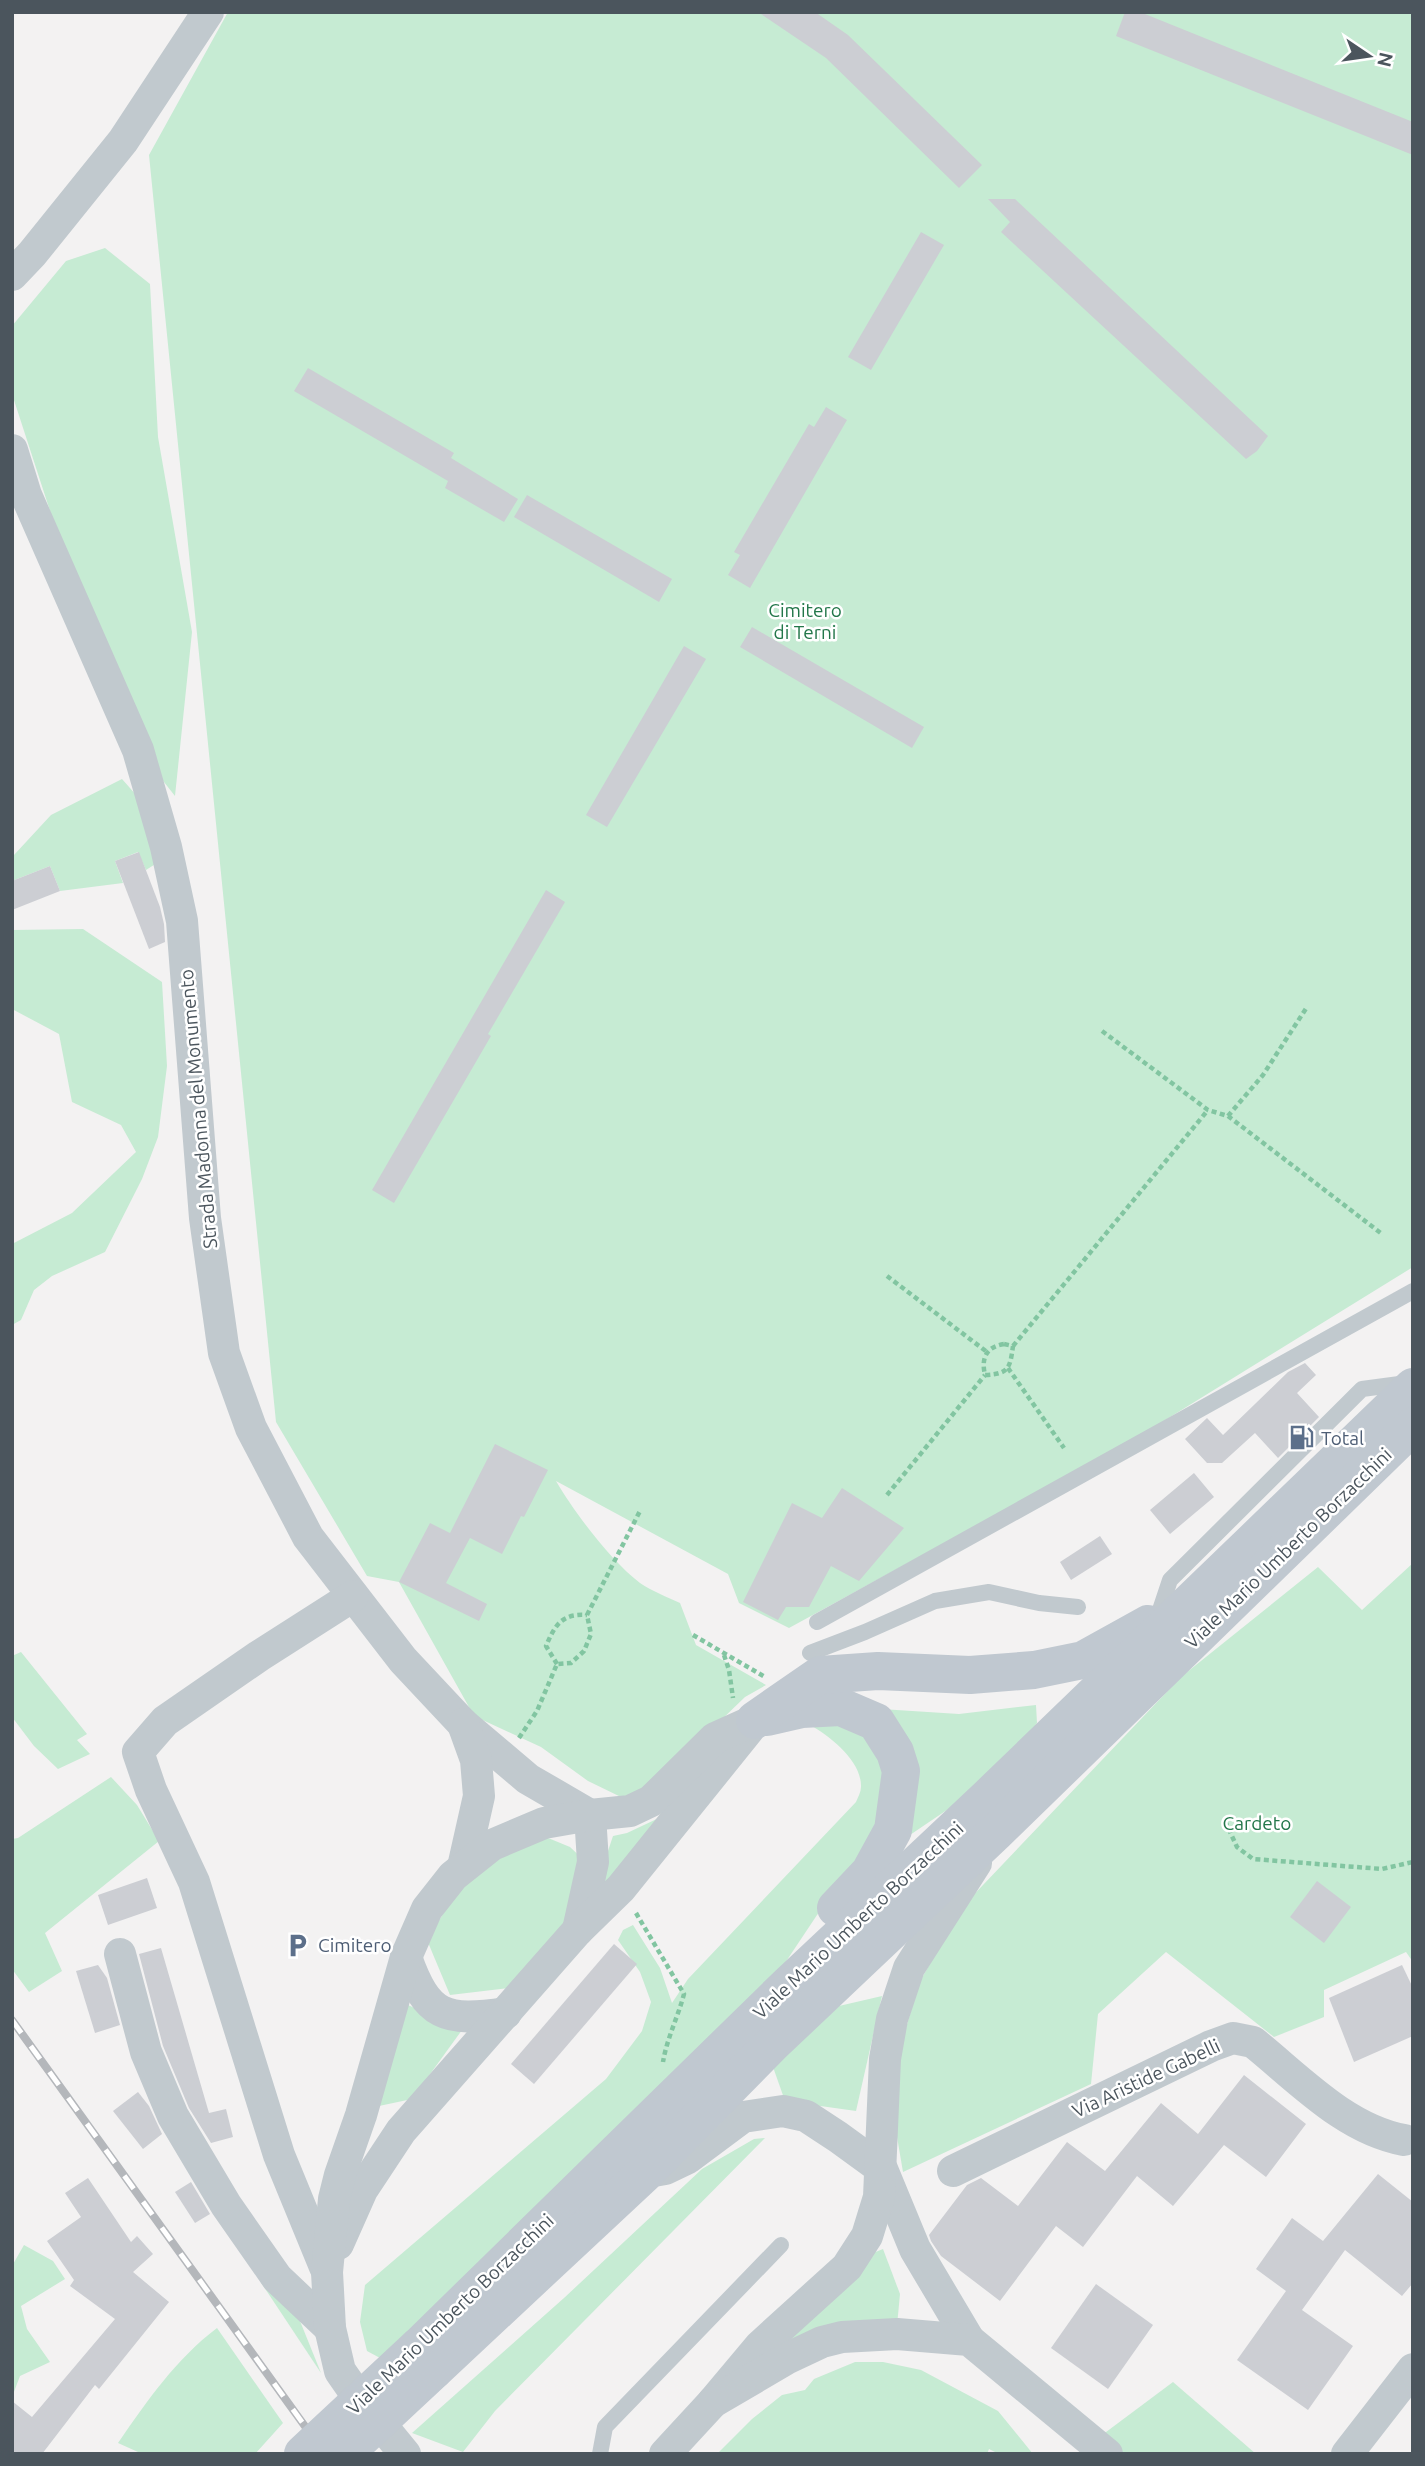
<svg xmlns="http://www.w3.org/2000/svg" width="1425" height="2466" font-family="Ubuntu,sans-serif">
<rect width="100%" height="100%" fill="#f3f2f2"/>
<g fill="#c6ebd3">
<path d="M228,12h1185v1255l-280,173 -344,188 -50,-25 -11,-29 -172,-93c18,31 55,80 84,102 12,8 27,14 40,20l16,42 70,40 -21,12 -90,87 -32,14 -35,-17 -47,-34 -67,-31 -75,-134 -32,-6 -91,-154 -127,-1267z"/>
<path d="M105,248l45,36 8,153 34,195 -17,164 -55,-70 -108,-332v-68l54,-65z"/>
<path d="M122,779l15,17 23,65 -14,9 -8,-18 -23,9 8,22 -63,8 -10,-25 -38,15 2,-26 37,-40z"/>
<path d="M83,929l79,53 5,84 -9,71 -16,42 -37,73 -53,24 -18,14 -13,30 -9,5v-81l60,-31 64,-61 -15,-27 -49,-23 -13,-68 -47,-25v-79z"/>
<path d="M1413,1563v399l-7,-10 -82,38v27l-50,20 -108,-85 -68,62 -7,70 -188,88 -7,-41 -1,-65 24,-83 44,-77 218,-229 137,-110 44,43z"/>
<path d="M21,1652l66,82 -10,6 13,14 -32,15 -24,-23 -22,-29v-61z"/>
<path d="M1036,1705l1,18 -37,51 -93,63 -26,-128 78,5z"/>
<path d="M831,1721l38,13 23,53 -32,83 -43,45 -52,78 -385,365 -13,-7 -7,-29 5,-37 241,-206 36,-48 9,-29 -11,-30 -22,-32 5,-10 10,-5 27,43 12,35 16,-24 168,-177c2,-5 5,-10 5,-15 1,-26 -31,-51 -51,-62z"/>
<path d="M111,1777l26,28 22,36 -114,92 17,38 -33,21 -17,-23v-130l6,-1z"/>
<path d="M661,1817l-59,71 5,-34 6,-18 14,-3z"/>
<path d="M536,1833l34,14 16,15 1,50 -78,76 -59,7 -23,-55 45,-73z"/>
<path d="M882,1996l-26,115 -71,-10 -12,-34 66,-61z"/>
<path d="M408,2005l54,25 -50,69 -33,7z"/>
<path d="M765,2138l-270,273 -32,41 -51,-19 152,-135 138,-129 52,-30z"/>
<path d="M24,2245l29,16 12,18 -44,27 6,23 23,33 -30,14 -8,21v-131z"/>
<path d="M883,2249l17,45 -4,42 -113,11 70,-86z"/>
<path d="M260,2281l40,40 21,52z"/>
<path d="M217,2328l66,95 -28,31h-118l1,-2 -20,-9c29,-42 58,-84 99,-115z"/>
<path d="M855,2362h28l38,8 77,41 35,43h-34l-10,-5 -2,5h-270l35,-35 30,-24 23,-5 9,-11z"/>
<path d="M1173,2382l83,72h-169l-5,-4z"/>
</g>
<g fill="#ccced3">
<path d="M758,12h57l33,23 134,130 -23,23 -133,-130z"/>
<path d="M1125,12h15l273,110v33l-297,-119z"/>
<path d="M988,199h27l253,237 -11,15 -11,8 -245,-227 9,-10z"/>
<path d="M921,232l23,13 -73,125 -23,-13z"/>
<path d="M308,368l146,85 -3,5 67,41 -14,23 -59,-34 3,-7 -154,-90z"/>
<path d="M826,407l21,13 -97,168 -22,-13 12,-20 -6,-3 75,-128 5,3z"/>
<path d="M527,495l145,84 -13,23 -145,-85z"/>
<path d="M752,627l172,100 -12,21 -172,-101z"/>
<path d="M684,646l22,13 -99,168 -21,-12z"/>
<path d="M139,852l21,55 4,17 1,18 -16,7 -34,-88z"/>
<path d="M50,866l10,25 -48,19v-29z"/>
<path d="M546,890l19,12 -77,132 3,2 -97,167 -22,-13z"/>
<path d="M1305,1363l11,12 -19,18 22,24 -41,41 -23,-25 -33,30h-15l-22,-24 22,-21 16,17 65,-63z"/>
<path d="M495,1444l53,26 -24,47 -3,-1 -19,38 -32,-16 -24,45 41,21 -8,17 -80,-39 31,-59 20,10z"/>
<path d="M1194,1473l20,24 -44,37 -20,-24z"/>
<path d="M842,1488l62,40 -45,53 -28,-15 -22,41h-23l-8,13 -35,-18 49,-99 30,15z"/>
<path d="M1100,1536l12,18 -41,26 -11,-18z"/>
<path d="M147,1878l10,30 -49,17 -10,-30z"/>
<path d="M1317,1881l34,26 -27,36 -34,-26z"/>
<path d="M614,1944l23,20 -103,120 -23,-20z"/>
<path d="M161,1948l48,165 17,-4 7,28 -22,6 -22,-35 -26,-62 -24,-92z"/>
<path d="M98,1965l9,13 13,47 -25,8 -19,-62z"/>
<path d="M1402,1965l11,23v48l-59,26 -25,-64z"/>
<path d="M1244,2075l62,49 -40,53 -42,-32 -51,61 -36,-30 -54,71 -27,-21 -56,75 -59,-45 -10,-15 -2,-6 38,-50 14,-7 37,28 49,-64 38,29 56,-68 37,31z"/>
<path d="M138,2092l11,14 13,28 -19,15 -30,-38z"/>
<path d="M1378,2174l35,28v81l-11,13 -57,-46 -43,60 51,36 -45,64 -71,-50 49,-69 -30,-22 36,-51 31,23z"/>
<path d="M88,2178l43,64 6,-6 16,18 -20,18 36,30 -70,87 -4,-4 -53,69h-30v-53l20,16 83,-98 -45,-33 4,-6 -27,-39 34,-24 -16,-24z"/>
<path d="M191,2182l19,32 -15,9 -20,-31z"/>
<path d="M1096,2284l57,41 -45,64 -57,-41z"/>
</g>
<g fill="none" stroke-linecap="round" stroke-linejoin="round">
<g stroke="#82c5a1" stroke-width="4.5" stroke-dasharray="5 3.5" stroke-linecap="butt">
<path d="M1102,1031l106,79 20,6 154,118"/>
<path d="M1228,1116l35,-41 44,-68"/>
<path d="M887,1276l100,76"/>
<path d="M1004,1344l9,2c-3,22 -4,28 -28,29 -4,-17 1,-28 19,-31z"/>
<path d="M1013,1346l195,-236"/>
<path d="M1008,1368l56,80"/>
<path d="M887,1495l98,-120"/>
<path d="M693,1635l72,42"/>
<path d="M724,1655l5,15 4,28"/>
<path d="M557,1664l-11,-18c9,-21 16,-33 41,-31"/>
<path d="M519,1738l18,-27 20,-47 14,-1 13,-12 7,-17 -4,-19 54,-106"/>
<path d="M1225,1821l12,26 16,12 129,10 31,-7"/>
<path d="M636,1913l48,81c-6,23 -17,44 -21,68"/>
</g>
<g stroke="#c1c9ce" stroke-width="16">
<path d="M1157,1619l13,-39 192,-191 45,-6"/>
<path d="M817,1622l596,-331"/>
<path d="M810,1653l55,-21 70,-31 54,-9 50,11 39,4"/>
<path d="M600,2454l5,-27 176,-182"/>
</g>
<g stroke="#c1c9ce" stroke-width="32">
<path d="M12,275l20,-21 91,-113 85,-129"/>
<path d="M12,450l14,45 112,255 28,97 16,74 23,297 19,135 27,75 57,109 95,123 60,64 65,55 62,36 3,47 -15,68"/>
<path d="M463,1867l16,-71 -3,-36 -13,-36"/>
<path d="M120,1954l26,98 27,64 53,89 51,73 53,50"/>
<path d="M406,1957c21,60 39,65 100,56"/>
<path d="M953,2171l258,-125 22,-8 20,4c46,37 92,87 151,98"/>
<path d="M648,2172l17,-3 23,-11 55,-41 40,-6 23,5 32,21 44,32 33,80 54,91"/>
<path d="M338,2244l24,-54 39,-59 177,-201 43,-42 128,-159"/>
<path d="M325,2267l-46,-112 -85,-273 -43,-92 -13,-38 27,-31 94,-65 94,-60"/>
<path d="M713,2402l47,-56 87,-79 20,-31 12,-39 6,-138 7,-40 17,-51 67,-105"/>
<path d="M405,2454l-49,-60 -16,-23 -10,-43 -3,-56 7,-73 6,-24 21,-60 45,-158 21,-48 26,-33 39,-31 52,-22 46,-8 40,-4 21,-10 64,-63 40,-18"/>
<path d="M665,2454l48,-52 75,-44 34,-16 20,-5 55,-3 72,6 138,114"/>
<path d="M1347,2454l66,-85"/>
</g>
<g stroke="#c0c8d0" stroke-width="38">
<path d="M767,1717l35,-8 39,-2 35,15 19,30 6,19 -8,59 -23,42 -34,36"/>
<path d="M755,1720l65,-45 58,-4 92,4 64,-5 49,-10 65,-36"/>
<path d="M419,2346l370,-362 199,-187 425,-410"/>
<path d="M434,2370l211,-197 128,-130 223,-211 417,-406"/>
</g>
<defs>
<path id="rail" d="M12,2020l313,434"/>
</defs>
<use href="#rail" stroke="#b4b7bb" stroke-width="8"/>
<use href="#rail" stroke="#fff" stroke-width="5" stroke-dasharray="16" stroke-linecap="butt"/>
<g stroke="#c0c8d0" stroke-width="38">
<path d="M303,2454l116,-108"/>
<path d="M344,2454l90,-84"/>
</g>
</g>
<defs>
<symbol id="fuel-bare" viewBox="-9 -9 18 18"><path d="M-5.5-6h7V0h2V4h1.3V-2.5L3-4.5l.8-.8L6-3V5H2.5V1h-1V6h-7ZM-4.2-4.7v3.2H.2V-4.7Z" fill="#5c6f8a" stroke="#fff" stroke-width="2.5" paint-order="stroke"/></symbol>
<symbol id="parking-bare" viewBox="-9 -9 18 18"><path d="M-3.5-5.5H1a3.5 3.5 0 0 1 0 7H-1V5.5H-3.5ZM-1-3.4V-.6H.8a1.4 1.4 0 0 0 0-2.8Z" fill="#5c6f8a" stroke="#fff" stroke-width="2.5" paint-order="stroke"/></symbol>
</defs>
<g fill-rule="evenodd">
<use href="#fuel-bare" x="1284" y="1420" width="35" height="35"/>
<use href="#parking-bare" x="280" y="1928" width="35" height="35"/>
</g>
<g text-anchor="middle" stroke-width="5" stroke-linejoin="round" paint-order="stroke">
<g font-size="19" fill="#23774a" stroke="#fff">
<text x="805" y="617">Cimitero<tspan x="805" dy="22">di Terni</tspan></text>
<text x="1257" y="1830">Cardeto</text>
</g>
<g font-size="19" fill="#4b555d" stroke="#fff">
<text transform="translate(198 1109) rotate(-95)" y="7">Strada Madonna del Monumento</text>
<text transform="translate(1288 1548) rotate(-44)" y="7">Viale Mario Umberto Borzacchini</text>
<text transform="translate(858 1920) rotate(-43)" y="7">Viale Mario Umberto Borzacchini</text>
<text transform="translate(1146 2078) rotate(-25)" y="7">Via Aristide Gabelli</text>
<text transform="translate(450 2314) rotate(-44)" y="7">Viale Mario Umberto Borzacchini</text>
</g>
<g font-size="19" fill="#4e5e75" stroke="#fff" text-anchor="start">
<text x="1321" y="1445">Total</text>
<text x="318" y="1952">Cimitero</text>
</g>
</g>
<rect width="1425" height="2466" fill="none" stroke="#4b555d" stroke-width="28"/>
<g transform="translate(1369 56) rotate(103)" stroke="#ffffff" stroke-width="5" paint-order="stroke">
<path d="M0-5L12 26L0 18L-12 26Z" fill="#4b555d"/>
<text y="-10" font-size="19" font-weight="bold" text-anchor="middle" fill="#4b555d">N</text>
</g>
</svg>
